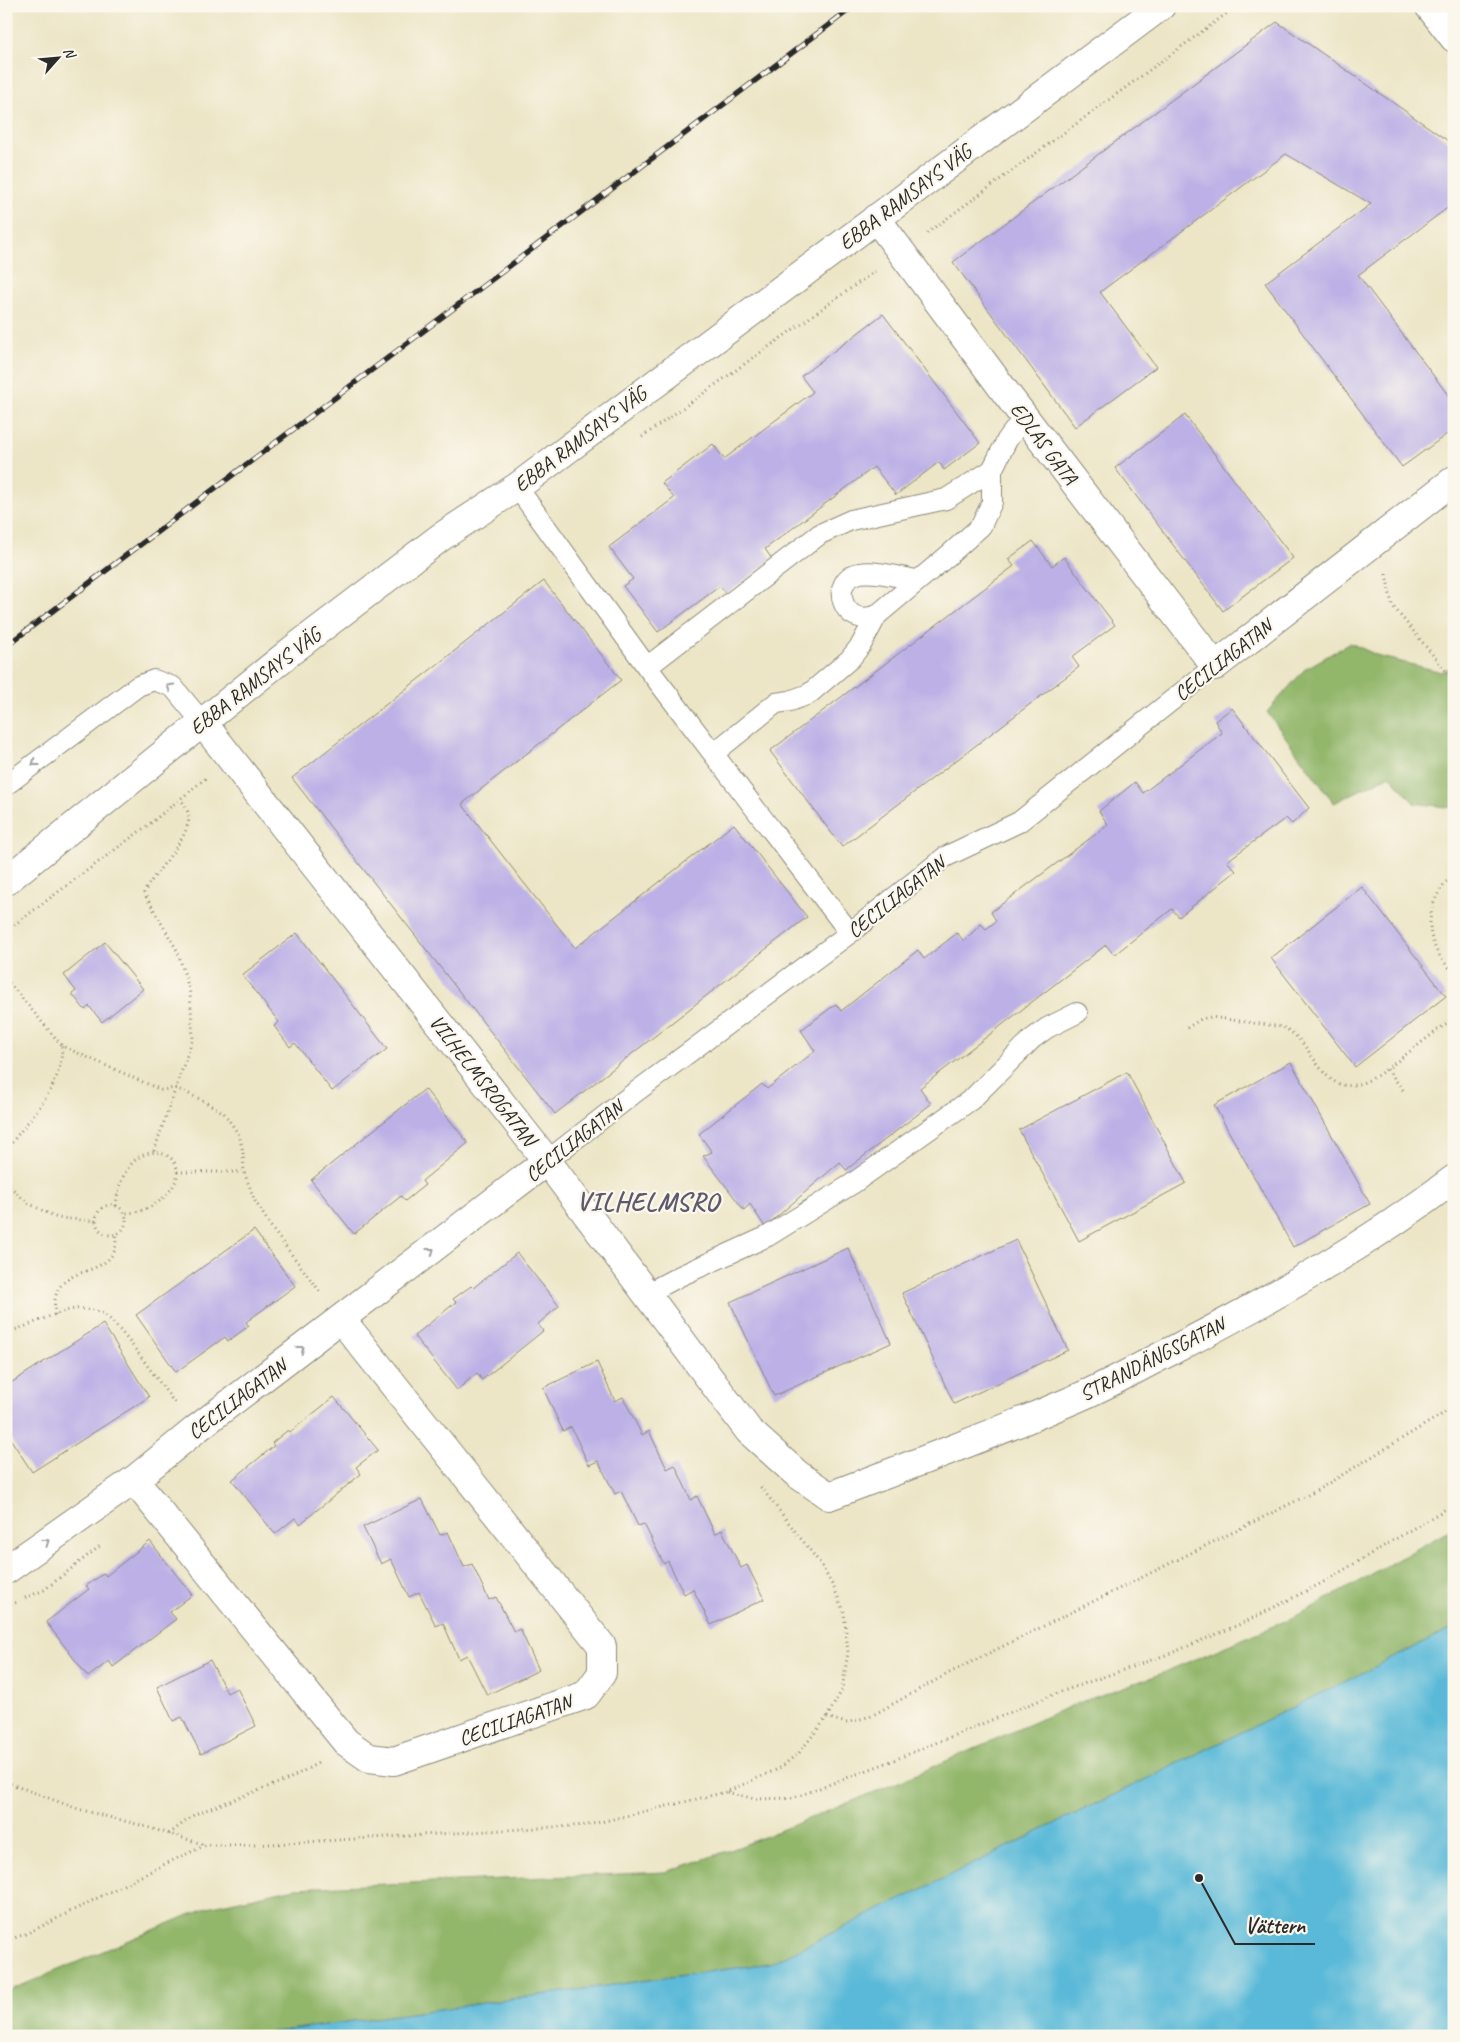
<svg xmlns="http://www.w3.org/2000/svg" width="1460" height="2042" font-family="Caveat,sans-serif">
<rect width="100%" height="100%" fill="#fbf7ec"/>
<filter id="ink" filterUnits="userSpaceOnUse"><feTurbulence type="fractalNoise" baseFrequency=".02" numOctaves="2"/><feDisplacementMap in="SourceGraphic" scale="10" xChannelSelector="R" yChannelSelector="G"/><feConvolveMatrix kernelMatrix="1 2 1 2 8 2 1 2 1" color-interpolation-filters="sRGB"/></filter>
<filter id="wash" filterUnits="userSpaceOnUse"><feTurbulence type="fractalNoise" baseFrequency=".0096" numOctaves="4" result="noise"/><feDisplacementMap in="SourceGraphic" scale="20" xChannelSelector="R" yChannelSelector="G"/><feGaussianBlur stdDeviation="1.12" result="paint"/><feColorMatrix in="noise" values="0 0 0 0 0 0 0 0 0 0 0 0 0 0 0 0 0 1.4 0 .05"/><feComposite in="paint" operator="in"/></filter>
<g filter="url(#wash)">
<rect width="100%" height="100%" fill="#ece5c6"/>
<g fill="#92b66b" stroke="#5e704b">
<path d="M1350,643l31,14 61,15 12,-7v143l-40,-5 -24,-28 -56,28 -67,-91 38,-43z"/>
<path d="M1454,1528v100l-683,335 -525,73h-240v-44l202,-85 87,-19 371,-16 73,-25 153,-62 183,-81 80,-28 142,-60z"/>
</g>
<path fill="#5ab9d8" stroke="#427282" d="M1454,1628v408h-1208l525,-73z"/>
<g id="blocks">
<g fill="#bcb0e6">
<path d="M1277,22l177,123v58l-96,72 96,128v26l-52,38 -137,-184 106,-79 -85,-50 -186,138 56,75 -81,60 -122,-165z"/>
<path d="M883,314l97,129 -36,27 -5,-8 -43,33 -22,-28 -109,82 7,10 -46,35 -6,-8 -62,46 -35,-46 10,-7 -24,-32 65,-49 -12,-15 51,-39 11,15 89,-67 -12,-16z"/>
<path d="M1185,415l108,143 -70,53 -108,-143z"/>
<path d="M1033,541l19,25 12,-9 51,68 -43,32 7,10 -237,180 -72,-96 244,-185 -6,-7z"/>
<path d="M544,581l77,99 -159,124 113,144 159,-124 73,93 -252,197 -263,-336z"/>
<path d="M1232,708l77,100 -17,16 -6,-6 -59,43 9,10 -57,46 -7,-8 -58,46 -8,-10 -186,143 11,16 -85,66 -6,-8 -75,65 -15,-23 -6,6 -41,-54 9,-4 -13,-18 63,-50 5,5 48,-38 -14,-21 35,-26 5,7 77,-61 6,9 33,-26 7,8 17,-17 5,5 10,-8 -5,-9 117,-87 -9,-14 36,-29 8,11 79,-60 -7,-12z"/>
<path d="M1362,887l84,109 -91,71 -84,-109z"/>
<path d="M297,933l90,116 -55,42 -37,-48 -5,4 -16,-21 5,-4 -37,-47z"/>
<path d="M105,942l38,47 -41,33 -13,-16 -4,4 -13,-16 4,-3 -12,-16z"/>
<path d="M1291,1062l79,142 -77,43 -79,-142z"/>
<path d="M6,1063l6,9 -6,4z"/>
<path d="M1127,1072l59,111 -107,58 -60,-111z"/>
<path d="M425,1089l43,54 -46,38 3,4 -20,16 -4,-5 -47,38 -43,-54z"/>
<path d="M254,1230l41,56 -49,36 3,4 -21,15 -3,-4 -49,35 -40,-57z"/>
<path d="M1016,1240l52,110 -114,54 -52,-111z"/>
<path d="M848,1248l43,95 -117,53 -44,-94z"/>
<path d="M517,1253l42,53 -21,18 5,7 -61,49 -5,-7 -20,17 -43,-54 42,-34 -3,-3 18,-13 2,2z"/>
<path d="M103,1324l46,73 -117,75 -26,-40v-46z"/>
<path d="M597,1362l18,39 8,-4 19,38 7,-4 18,38 8,-4 16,35 6,-4 18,38 7,-4 19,38 6,-3 17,34 -53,26 -18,-36 -9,5 -16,-33 -4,3 -20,-40 -6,2 -17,-35 -6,3 -17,-33 -9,4 -18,-38 -8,4 -20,-43z"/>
<path d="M334,1397l44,53 -22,17 5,7 -61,50 -5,-6 -20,16 -43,-54 42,-34 -2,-3 16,-13 2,2z"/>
<path d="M422,1499l18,36 8,-3 16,35 8,-3 17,36 7,-3 18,35 6,-3 19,41 -52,25 -20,-40 -8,4 -16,-36 -7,3 -17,-34 -10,5 -18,-38 -10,5 -18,-37z"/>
<path d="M150,1541l42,54 -22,17 6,7 -63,48 -4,-6 -21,16 -42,-55 43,-33 -3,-3 18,-13 2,3z"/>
<path d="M210,1660l17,33 10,-5 19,38 -55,28 -19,-37 -9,4 -16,-34z"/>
</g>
</g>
</g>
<g filter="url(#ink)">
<use href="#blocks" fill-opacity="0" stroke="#8c8878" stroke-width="1"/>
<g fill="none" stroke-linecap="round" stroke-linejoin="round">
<defs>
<g id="lane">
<path d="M517,487l130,180 203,266"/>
<path d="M918,580c-16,-2 -42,-10 -58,-7 -32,5 -19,57 17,42l73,-61 31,-28 11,-24v-32l15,-30 17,-23"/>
<path d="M647,667l173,-133 31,-14 95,-21 46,-29"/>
<path d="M714,753l62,-50 14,-2 19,-7 41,-35 11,-14 16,-30"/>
<path d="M6,785l132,-99 16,-6 19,7 29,35"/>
<path d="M547,1161l86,-67 217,-161 95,-76 74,-35 196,-156"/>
<path d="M646,1294l34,-18 88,-40 84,-52 120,-85 60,-60 15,-11 30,-15"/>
</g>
<g id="street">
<path d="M1429,6l25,32"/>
<path d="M876,218l133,179 206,269 239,-186"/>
<path d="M202,722l345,439 202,270 48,43 32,22c85,-32 170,-64 253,-100 31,-14 61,-31 91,-46 97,-50 194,-105 281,-171"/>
<path d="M6,881l289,-233 146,-111 76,-50 644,-481"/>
<path d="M134,1480l212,262 23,16 25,3 192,-66 16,-22v-27l-261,-327"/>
<path d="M6,1570l128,-90 61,-50 352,-269"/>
</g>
</defs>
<use href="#lane" stroke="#8c8878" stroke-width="22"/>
<use href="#street" stroke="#8c8878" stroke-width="30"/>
<g stroke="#8c8878" stroke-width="3" stroke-dasharray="1 4" stroke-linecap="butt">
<path d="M927,233l310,-227"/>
<path d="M642,437l233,-166"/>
<path d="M1386,574l6,31 62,76"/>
<path d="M1454,874c-31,28 -33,70 0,98"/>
<path d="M6,931l146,-109 54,-44"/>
<path d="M6,979l56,67 99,44 15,-2 28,13 20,12 15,22 4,17 1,20 11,29 18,29 48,63"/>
<path d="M1454,1013l-2,6 2,10"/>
<path d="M1187,1028l14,-9 10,-2 71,10c34,14 37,71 80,56 9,-3 17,-9 25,-14"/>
<path d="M1403,1090l-16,-21 65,-50"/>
<path d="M6,1151c23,-35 56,-59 56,-105"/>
<path d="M154,1151l39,-113 -3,-45 -12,-41 -34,-59c8,-19 51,-59 44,-80 -1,-5 -5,-10 -7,-14"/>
<path d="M177,1172h67"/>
<path d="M6,1183l22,20 29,15 39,3"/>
<circle cx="111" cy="1220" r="15"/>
<path d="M116,1206c8,-86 91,-52 50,-11 -11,12 -26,18 -42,18"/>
<path d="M55,1315c-6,-53 46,-34 60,-65 1,-4 1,-10 1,-15"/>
<path d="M6,1332c24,-5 45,-19 69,-23 6,-1 21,1 27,4 15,7 61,75 74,92"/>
<path d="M25,1598l19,-8 56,-44"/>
<path d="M6,1607l11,-5"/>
<path d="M827,1717l19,6 25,-7 78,-43 365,-181 140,-85"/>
<path d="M6,1782l72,27 62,16 66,20"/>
<path d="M727,1792l28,7 38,-1 96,-36 166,-68 119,-42 69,-29 79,-40 132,-79"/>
<path d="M169,1834l26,-20 94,-35 31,-17"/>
<path d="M6,1941l22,-8 139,-70 39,-18h48l334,-20 138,-33 52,-23 21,-16 28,-36 15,-27 6,-38 -4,-40 -10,-24 -14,-25 -60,-77"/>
</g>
<use href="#lane" stroke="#fff" stroke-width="20"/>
<use href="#street" stroke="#fff" stroke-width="28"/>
<defs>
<path id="rail" d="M6,646l848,-640"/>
</defs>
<use href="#rail" stroke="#2b2b2b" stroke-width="5.5"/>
<use href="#rail" stroke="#fbf7ec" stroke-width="4" stroke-dasharray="11" stroke-linecap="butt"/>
</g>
<defs><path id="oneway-chevron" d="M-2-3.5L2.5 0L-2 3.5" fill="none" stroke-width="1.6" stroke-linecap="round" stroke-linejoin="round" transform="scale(1.25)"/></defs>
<g stroke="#a0a0a0">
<use href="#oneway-chevron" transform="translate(170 687) rotate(-150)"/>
<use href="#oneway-chevron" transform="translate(35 763) rotate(143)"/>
<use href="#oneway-chevron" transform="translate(431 1251) rotate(-37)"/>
<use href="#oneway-chevron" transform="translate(301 1349) rotate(-37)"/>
<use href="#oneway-chevron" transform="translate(46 1542) rotate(-35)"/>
</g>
</g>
<g text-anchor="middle" stroke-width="4.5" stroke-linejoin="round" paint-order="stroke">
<g font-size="21" fill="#2b2b2b" stroke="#fbf7ec">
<text transform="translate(905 197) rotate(-37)" y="7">EBBA RAMSAYS VÄG</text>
<text transform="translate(580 439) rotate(-37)" y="7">EBBA RAMSAYS VÄG</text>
<text transform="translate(1044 443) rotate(53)" y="7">EDLAS GATA</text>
<text transform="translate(1223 660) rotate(-38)" y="7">CECILIAGATAN</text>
<text transform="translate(255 681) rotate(-38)" y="7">EBBA RAMSAYS VÄG</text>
<text transform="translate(896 897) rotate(-38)" y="7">CECILIAGATAN</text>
<text transform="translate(483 1080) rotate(52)" y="7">VILHELMSROGATAN</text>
<text transform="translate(574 1141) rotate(-38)" y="7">CECILIAGATAN</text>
<text transform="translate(1152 1359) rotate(-27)" y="7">STRANDÄNGSGATAN</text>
<text transform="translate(237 1399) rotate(-37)" y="7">CECILIAGATAN</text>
<text transform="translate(515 1720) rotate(-19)" y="7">CECILIAGATAN</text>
</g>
<g font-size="26" font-weight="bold" letter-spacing="1" fill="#5e5a6c" stroke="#fbf7ec">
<text x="648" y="1210">VILHELMSRO</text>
</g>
</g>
<path fill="none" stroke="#2b2b2b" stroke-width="2" d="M1199 1878L1235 1944H1315"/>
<circle fill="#2b2b2b" stroke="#fbf7ec" stroke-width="2" cx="1199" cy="1878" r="5"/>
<g font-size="22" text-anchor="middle" font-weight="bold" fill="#2b2b2b" stroke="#fbf7ec" stroke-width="4.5" stroke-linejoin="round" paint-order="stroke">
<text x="1275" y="1933">Vättern</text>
</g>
<rect width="1460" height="2042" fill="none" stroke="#fbf7ec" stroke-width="25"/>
<g transform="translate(58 58) rotate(63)" stroke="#fbf7ec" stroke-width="4" paint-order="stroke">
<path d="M0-4L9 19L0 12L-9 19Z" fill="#2b2b2b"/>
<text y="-8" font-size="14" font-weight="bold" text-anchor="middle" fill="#2b2b2b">N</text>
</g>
</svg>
